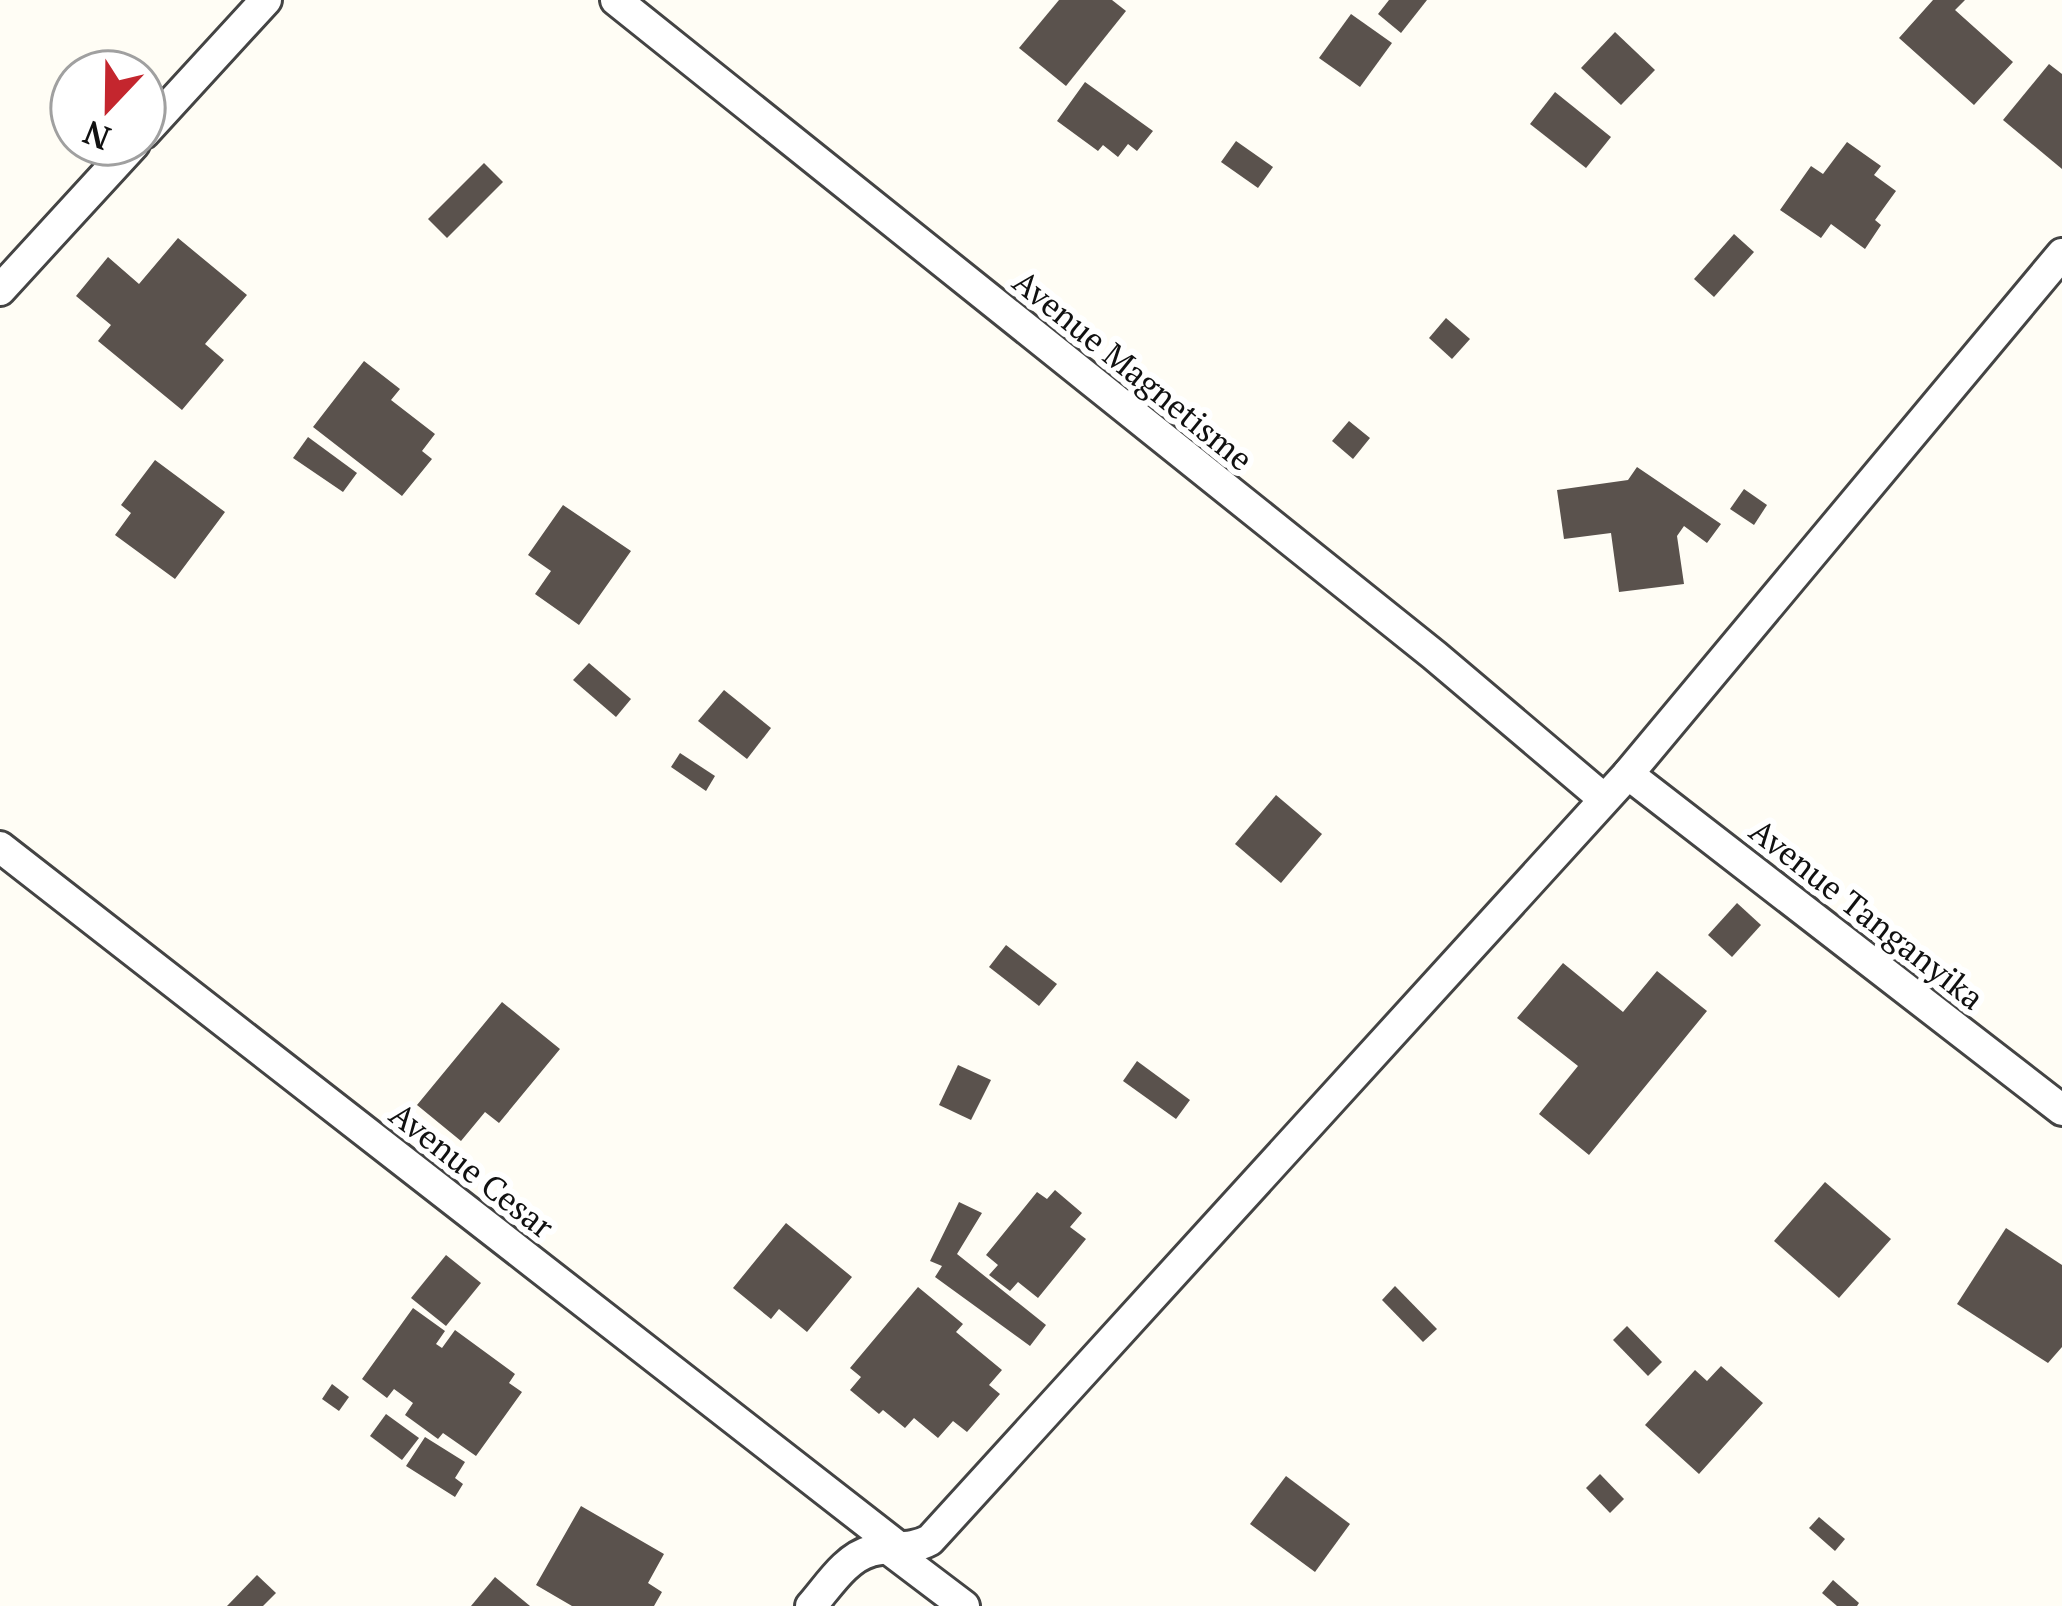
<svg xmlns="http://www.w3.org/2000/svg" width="2062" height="1606" font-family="'PT Serif',serif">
<rect width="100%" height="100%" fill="#fffdf5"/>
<g fill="#5a524d">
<path d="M1059,0h53l14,11 -60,75 -47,-38z"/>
<path d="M1389,0h38l-26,33 -23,-19z"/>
<path d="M1933,0h32l-10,10 58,52 -39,43 -75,-67z"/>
<path d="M1351,14l41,29 -32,44 -41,-29z"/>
<path d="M1615,32l40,38 -34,35 -40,-37z"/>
<path d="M2049,64l13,10v95l-59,-49z"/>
<path d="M1085,82l68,49 -16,20 -9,-7 -10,13 -15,-12 -5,6 -41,-30z"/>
<path d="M1555,92l56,45 -25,31 -56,-44z"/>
<path d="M1236,141l37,26 -15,21 -37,-26z"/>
<path d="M1847,142l34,24 -7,9 22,16 -21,29 6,5 -16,24 -34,-25 -10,14 -41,-28 31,-44 12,8z"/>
<path d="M484,163l19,19 -56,56 -19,-19z"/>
<path d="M1734,234l20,18 -40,45 -20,-18z"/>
<path d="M178,238l69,57 -42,49 19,16 -42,50 -84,-69 13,-16 -35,-29 32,-39 31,27z"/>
<path d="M1446,318l24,21 -18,20 -23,-21z"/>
<path d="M364,361l36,28 -9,11 44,34 -13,17 10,8 -30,37 -89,-69z"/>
<path d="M1349,421l21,17 -17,21 -21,-18z"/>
<path d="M308,437l49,36 -14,19 -50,-34z"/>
<path d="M155,460l70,52 -50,67 -60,-44 16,-22 -10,-8z"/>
<path d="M1637,467l84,57 -14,19 -23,-17 -7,10 7,48 -65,8 -8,-59 -47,6 -7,-49 71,-10z"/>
<path d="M1744,489l23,16 -13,20 -24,-16z"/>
<path d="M563,505l68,46 -52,74 -44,-31 16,-23 -23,-16z"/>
<path d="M589,663l42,36 -15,18 -43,-37z"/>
<path d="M724,690l47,38 -24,31 -49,-38z"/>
<path d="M680,753l35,23 -9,15 -35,-24z"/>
<path d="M1276,795l46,39 -41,49 -46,-39z"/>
<path d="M1737,903l24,22 -29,32 -24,-22z"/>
<path d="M1006,945l51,39 -18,22 -50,-39z"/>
<path d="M1563,963l60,49 34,-41 50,40 -118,144 -50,-41 39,-48 -61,-48z"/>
<path d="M502,1002l58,47 -61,74 -14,-11 -24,29 -44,-36z"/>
<path d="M1137,1061l53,39 -14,19 -53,-38z"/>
<path d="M958,1065l33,15 -20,40 -32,-15z"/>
<path d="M1825,1182l66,57 -52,59 -65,-57z"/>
<path d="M1055,1190l27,23 -12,14 16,12 -48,59 -20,-16 -8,9 -21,-16 9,-10 -12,-10 51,-63 10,7z"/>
<path d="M959,1202l23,11 -25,41 89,71 -16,21 -95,-69 7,-11 -12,-5z"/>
<path d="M786,1223l66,54 -45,55 -28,-23 -8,10 -38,-31z"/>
<path d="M2006,1228l56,37v82l-14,16 -91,-59z"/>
<path d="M446,1255l35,28 -35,43 -35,-28z"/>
<path d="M1395,1286l42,43 -14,13 -41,-42z"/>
<path d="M918,1287l45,37 -7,8 46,38 -13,15 11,9 -33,38 -14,-11 -15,17 -24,-20 -9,10 -22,-18 -4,4 -29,-24 11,-13 -11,-9z"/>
<path d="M413,1308l32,23 -9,13 6,4 13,-18 60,44 -6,9 13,9 -46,64 -33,-23 -5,6 -33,-24 8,-12 -19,-14 -7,9 -25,-19z"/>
<path d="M1627,1326l35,36 -14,14 -35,-36z"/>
<path d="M1721,1366l42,37 -64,71 -54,-49 50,-55 12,11z"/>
<path d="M332,1384l17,13 -10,14 -17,-12z"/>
<path d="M386,1414l33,24 -17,22 -32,-24z"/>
<path d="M425,1437l40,25 -10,16 8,6 -8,13 -49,-31z"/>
<path d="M1600,1474l24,25 -14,14 -24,-25z"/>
<path d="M1286,1476l64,48 -35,48 -65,-48z"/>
<path d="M581,1506l83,48 -16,29 14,9 -8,14h-82l-36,-21z"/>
<path d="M1819,1517l26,22 -10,12 -26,-23z"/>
<path d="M257,1575l19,18 -13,13h-36z"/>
<path d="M495,1577l35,29h-59z"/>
<path d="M1833,1580l26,23 -2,3h-20l-15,-13z"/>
</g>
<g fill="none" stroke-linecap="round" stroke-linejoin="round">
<defs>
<g id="street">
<path d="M616,0l818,655 170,144"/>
<path d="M144,133l122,-133"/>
<path d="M0,290l134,-146"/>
<path d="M1628,774l434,336"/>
<path d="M0,847l901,702"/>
<path d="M890,1550l74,56"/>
<path d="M811,1606c17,-19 34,-48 60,-55 20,-6 39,0 59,-11l698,-766 434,-520"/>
</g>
</defs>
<use href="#street" stroke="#444" stroke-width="36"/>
<use href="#street" stroke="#fff" stroke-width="30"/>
</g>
<g text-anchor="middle" stroke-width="12" stroke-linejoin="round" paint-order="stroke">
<g font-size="33" fill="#111" stroke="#fff">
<text transform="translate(1133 370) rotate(39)" y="12">Avenue Magnetisme</text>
<text transform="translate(1867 914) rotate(38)" y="12">Avenue Tanganyika</text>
<text transform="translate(472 1170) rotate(38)" y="12">Avenue Cesar</text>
</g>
</g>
<g transform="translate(108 108) rotate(202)"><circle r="57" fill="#ffffff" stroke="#a0a0a0" stroke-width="3"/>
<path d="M0-9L21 45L0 30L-21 45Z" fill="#c4262e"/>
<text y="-18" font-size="33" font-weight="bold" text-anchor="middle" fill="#111111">N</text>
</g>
</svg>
